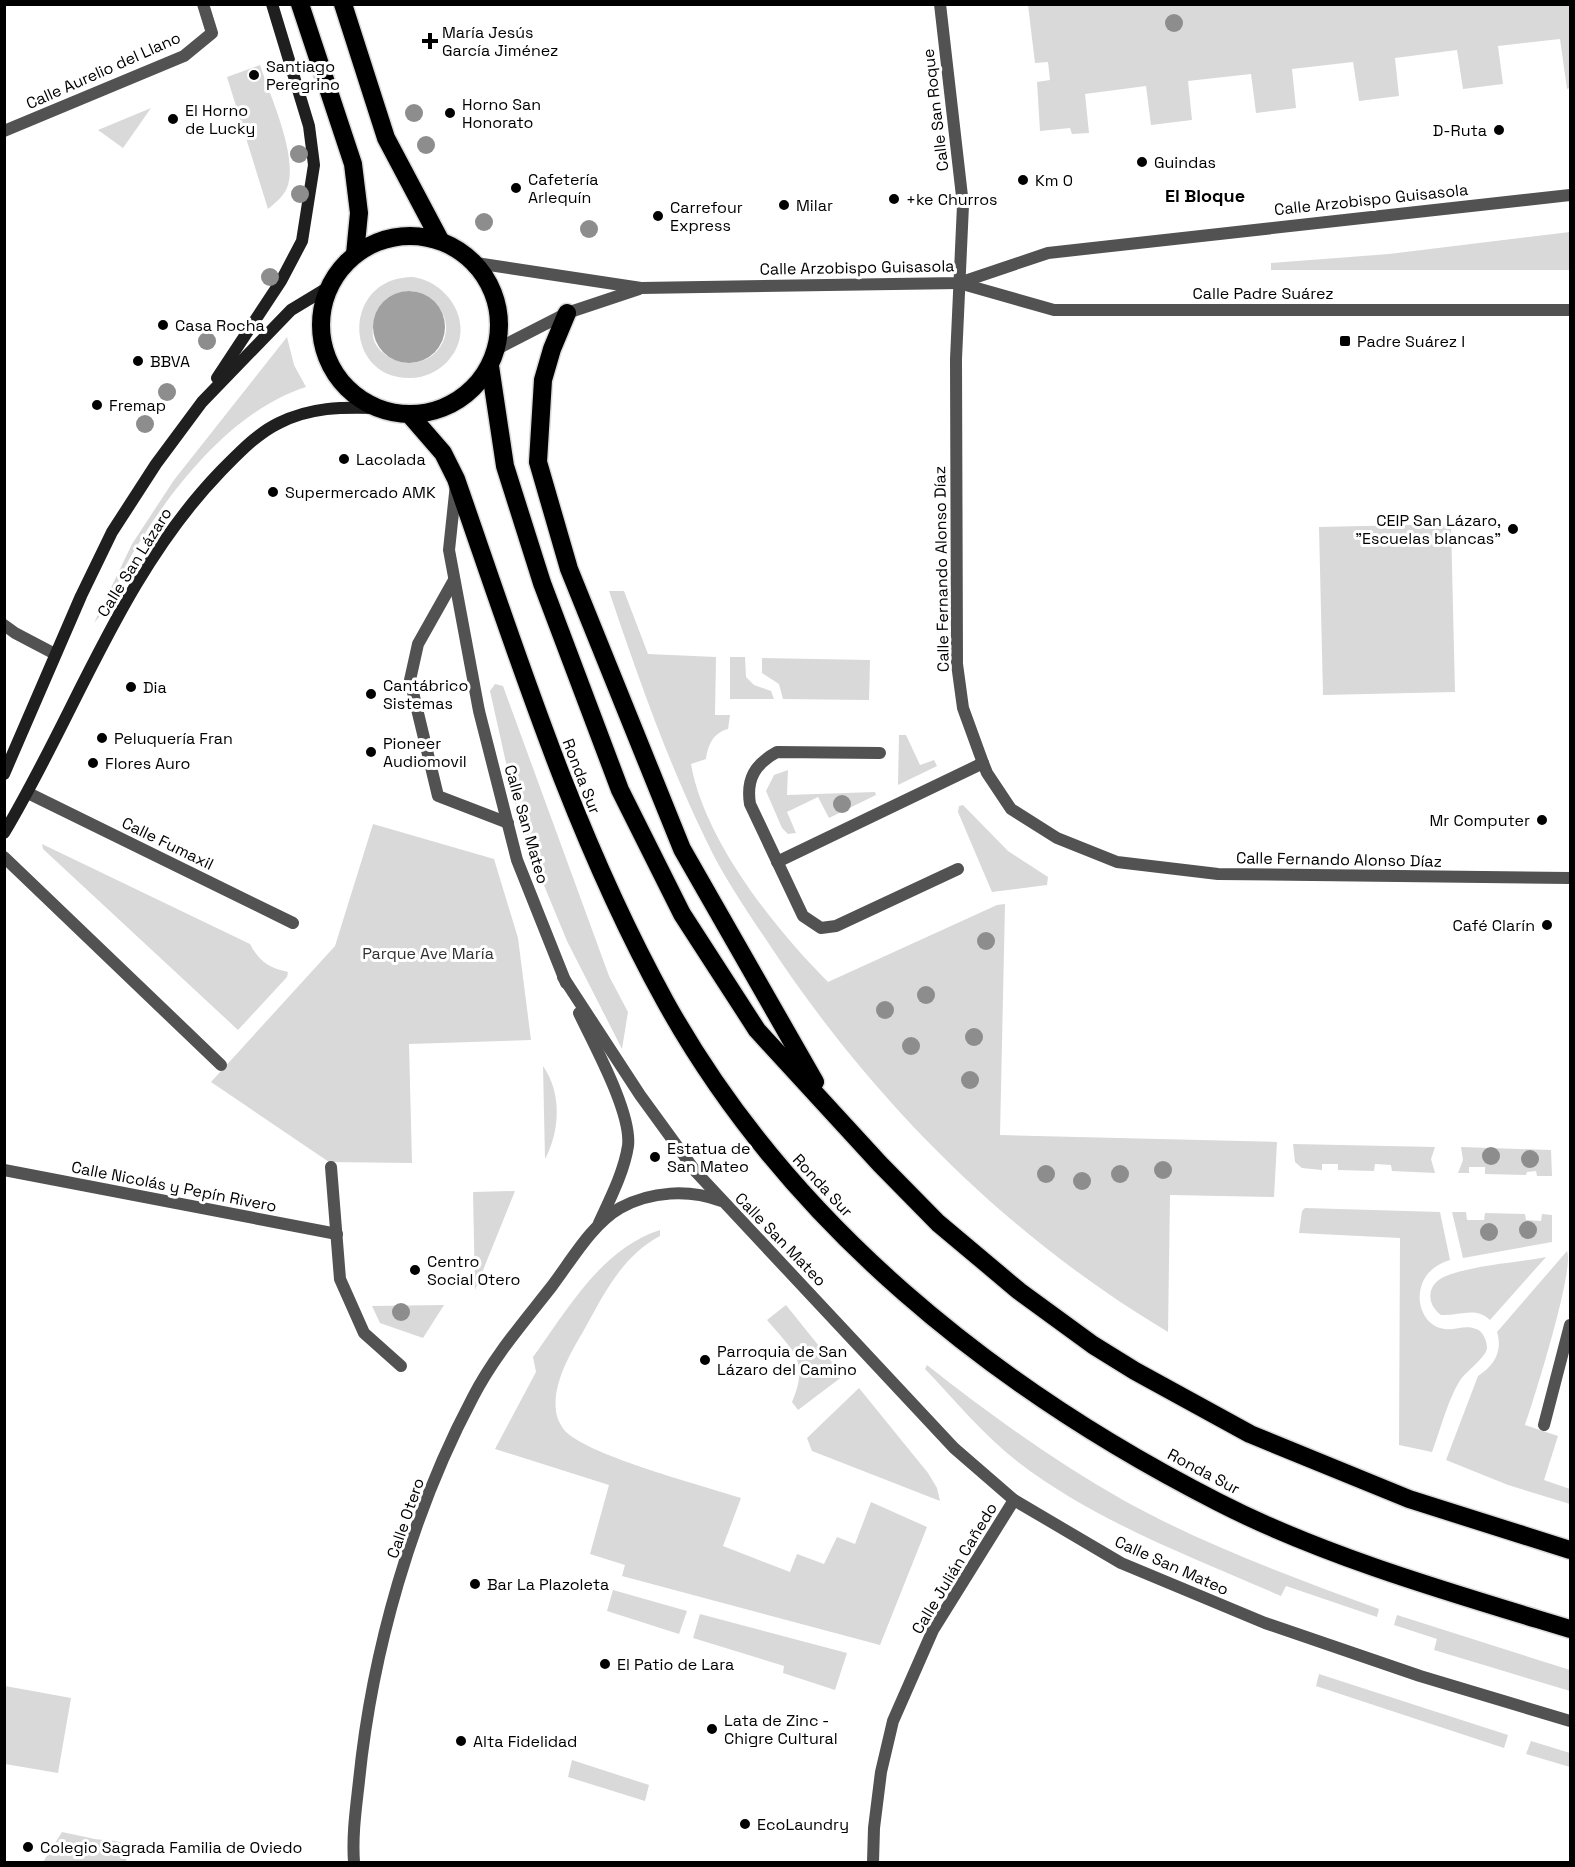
<svg xmlns="http://www.w3.org/2000/svg" width="1575" height="1867" font-family="'Space Grotesk',sans-serif">
<rect width="100%" height="100%" fill="#fff"/>
<g fill="#d9d9d9" fill-rule="evenodd">
<path d="M1028,5h542v83l-3,1 -7,-50 -62,7 5,38 -40,5 -6,-39 -62,8 4,38 -40,5 -6,-39 -61,7 4,39 -40,5 -5,-39 -63,7 4,39 -41,5 -5,-39 -61,8 4,39 -17,1 -2,-6 -30,3 -3,-49 13,-2 -2,-18 -13,1z"/>
<path d="M260,65c10,31 39,92 27,123 -4,9 -12,15 -19,21l-41,-132z"/>
<path d="M151,108l-28,40 -25,-18z"/>
<path d="M1570,232v38h-299v-7l118,-9z"/>
<path d="M413,277c39,6 65,53 34,85 -10,10 -23,16 -37,16 -67,1 -69,-101 3,-101zM413,291c27,6 45,36 24,60 -22,25 -69,6 -64,-23 1,-5 6,-12 8,-17 8,-15 15,-19 32,-20z"/>
<path d="M287,337l7,28 12,22c-75,24 -136,103 -175,169 -12,21 -21,51 -37,67l38,-79 42,-64z"/>
<path d="M1451,524l4,168 -132,3 -4,-168z"/>
<path d="M609,591h15l24,63 68,3 -1,58h15l-2,14c-15,4 -20,16 -22,30l-15,5c13,76 84,165 137,218l169,-77 8,-1 -5,231 277,7 -3,55 -104,-2 -2,137c-163,-97 -300,-236 -403,-394 -21,-31 -43,-64 -59,-98 -39,-80 -69,-166 -97,-249z"/>
<path d="M730,657h15l1,20 8,8 17,6 3,8h-44z"/>
<path d="M762,658l108,2 -1,40 -86,-1 -4,-15 -17,-11z"/>
<path d="M495,684l8,2 106,290 19,36 -6,37 -55,-108 -26,-63 -24,-66 -27,-121z"/>
<path d="M899,735h7l14,30 14,-5 3,6 -39,19z"/>
<path d="M788,770l-1,25 88,-3 1,3 -47,23 -11,-21 -31,15 9,21 -8,1 -6,-6 -16,-37 8,-16z"/>
<path d="M963,805l45,46 40,26 -1,8 -55,7 -34,-80 1,-6z"/>
<path d="M373,824l121,35 24,79 13,102 -122,4 3,119 -83,-1 -118,-80 124,-136z"/>
<path d="M42,844l208,100c9,17 19,24 38,28l-1,5 -49,53 -195,-181z"/>
<path d="M543,1066c19,27 17,65 2,93z"/>
<path d="M1293,1144l142,3 -4,12 4,14 -43,-2 -1,-6 -16,-1 -1,7 -36,-1v-6h-16v6l-20,-2 -7,-6z"/>
<path d="M1461,1147l90,3 1,26h-15l-1,-5 -9,1 -1,3 -41,-1v-7h-16v6h-11l5,-13z"/>
<path d="M515,1191l-40,99 -2,-98z"/>
<path d="M1305,1208l135,4 10,48c-13,4 -25,12 -29,27 -5,18 4,40 24,42 10,2 20,-5 31,0 7,2 11,12 11,19 0,8 -20,23 -26,31 -12,17 -21,52 -29,73l-33,-7 1,-207 -101,-5 3,-22z"/>
<path d="M1452,1212h14l1,8h17l1,-7 40,1 1,6 15,1 1,-7 10,1v27l-89,16z"/>
<path d="M660,1230v6c-38,20 -56,58 -76,94 -14,24 -34,57 -27,86 1,4 5,12 9,16 27,25 135,53 175,66l-18,48 67,26 7,-18 27,10 13,-27 18,7 16,-42 56,25 -47,118 -258,-69 3,-11 -35,-11 19,-69 -114,-36 41,-77 -3,-15c35,-48 68,-108 127,-127z"/>
<path d="M1567,1251c8,17 -33,149 -42,174l33,11 -14,44 26,9v15l-62,-19 -62,-25 32,-84c16,-10 25,-25 19,-44z"/>
<path d="M1546,1257l-56,63c-15,-14 -30,-4 -49,-5 -15,-11 -15,-31 5,-39 28,-11 69,-13 100,-19z"/>
<path d="M444,1305l-21,33 -43,-15 -8,-17z"/>
<path d="M786,1305l57,71 -45,34 -6,-8c18,-41 1,-51 -25,-82z"/>
<path d="M927,1365c62,49 127,96 196,135 81,45 169,77 256,109l-2,8 -91,-31 -5,10c-89,-39 -185,-74 -263,-134 -34,-26 -63,-62 -93,-93z"/>
<path d="M859,1388l69,85 9,15 3,13 -128,-50 -5,-13z"/>
<path d="M613,1590l74,21 -8,23 -72,-23z"/>
<path d="M700,1614l147,39 -12,37 -52,-17 1,-7 -91,-28z"/>
<path d="M1397,1615l173,55v21l-136,-41 3,-11 -43,-14z"/>
<path d="M1319,1674l189,61 -4,13 -188,-62z"/>
<path d="M5,1686l66,12 -13,75 -53,-9z"/>
<path d="M1531,1741l39,12v14l-44,-13z"/>
<path d="M572,1760l77,25 -4,16 -77,-24z"/>
<path d="M62,1832c11,2 22,5 33,7 18,3 35,-3 31,23h-83z"/>
</g>
<circle fill="#a0a0a0" cx="409" cy="327" r="36"/>
<g fill="none" stroke-linecap="round" stroke-linejoin="round">
<defs>
<g id="highway">
<path d="M300,4l53,160 6,49 -4,41"/>
<path d="M343,4l43,134 54,102"/>
<circle cx="410" cy="325" r="89"/>
<path d="M567,313l-15,36 -9,31 -5,82 31,107 113,280 133,233"/>
<path d="M490,366l15,100 37,117 78,207 62,124 75,116 123,134 58,59 81,68 74,54 42,26 115,63 159,65 161,51"/>
<path d="M410,415l33,38 13,26c62,178 118,357 209,522 123,222 329,387 553,501 107,55 237,92 352,127"/>
</g>
</defs>
<use href="#highway" stroke="#dbdbdb" stroke-width="21"/>
<g stroke="#525252" stroke-width="12">
<path d="M454,580l-36,64 -8,36 28,116 70,27"/>
<path d="M880,753l-103,-1c-22,12 -31,27 -27,52l53,112 18,12 15,-2 122,-57"/>
<path d="M777,862l206,-99"/>
</g>
<g stroke="#525252" stroke-width="12">
<path d="M940,4l23,201 -7,154 1,305 6,44 20,55 4,10 24,36 46,29 60,24 101,12 352,4"/>
<path d="M4,131l180,-75 28,-23 -9,-29"/>
<path d="M476,263l165,25 318,-5 89,-30 522,-58"/>
<path d="M959,283l95,27h516"/>
<path d="M497,349l70,-36 72,-24"/>
<path d="M456,484l-7,66 30,161 38,149 49,123"/>
<path d="M4,625l11,8 40,21"/>
<path d="M28,793l265,130"/>
<path d="M4,857l217,208"/>
<path d="M563,977l77,118 56,77 258,276 60,52 107,63 144,60 155,53 150,45"/>
<path d="M579,1013c15,32 53,100 49,133 -4,26 -18,53 -29,77"/>
<path d="M331,1167l9,112 24,54 37,33"/>
<path d="M4,1170l333,64"/>
<path d="M1544,1425l26,-100"/>
<path d="M354,1862c-2,-27 2,-54 5,-81 13,-130 53,-269 114,-384 21,-41 51,-75 79,-111 19,-25 40,-62 68,-78 31,-17 69,-19 101,-7"/>
<path d="M873,1862l1,-34 7,-56 12,-51 40,-91 81,-130"/>
</g>
<g stroke="#1f1f1f" stroke-width="12">
<path d="M217,378l64,-97 21,-40 12,-76 -5,-39 -37,-122"/>
<path d="M4,774l77,-178 31,-64 44,-68 46,-62 89,-92 38,-23"/>
<path d="M4,833c72,-120 117,-258 216,-361 17,-17 36,-38 59,-49 32,-16 62,-16 97,-15"/>
</g>
<use href="#highway" stroke="#000" stroke-width="18"/>
</g>
<g fill="#8d8d8d">
<circle cx="1174" cy="23" r="9"/>
<circle cx="414" cy="113" r="9"/>
<circle cx="426" cy="145" r="9"/>
<circle cx="299" cy="154" r="9"/>
<circle cx="300" cy="194" r="9"/>
<circle cx="484" cy="222" r="9"/>
<circle cx="589" cy="229" r="9"/>
<circle cx="270" cy="277" r="9"/>
<circle cx="207" cy="341" r="9"/>
<circle cx="167" cy="392" r="9"/>
<circle cx="145" cy="424" r="9"/>
<circle cx="842" cy="804" r="9"/>
<circle cx="986" cy="941" r="9"/>
<circle cx="926" cy="995" r="9"/>
<circle cx="885" cy="1010" r="9"/>
<circle cx="974" cy="1037" r="9"/>
<circle cx="911" cy="1046" r="9"/>
<circle cx="970" cy="1080" r="9"/>
<circle cx="1491" cy="1156" r="9"/>
<circle cx="1530" cy="1159" r="9"/>
<circle cx="1163" cy="1170" r="9"/>
<circle cx="1046" cy="1174" r="9"/>
<circle cx="1120" cy="1174" r="9"/>
<circle cx="1082" cy="1181" r="9"/>
<circle cx="1528" cy="1230" r="9"/>
<circle cx="1489" cy="1232" r="9"/>
<circle cx="401" cy="1312" r="9"/>
</g>
<g fill="#000" stroke="#fff" stroke-width="2">
<path d="M427 32h6v6h6v6h-6v6h-6v-6h-6v-6h6z"/>
<circle cx="254" cy="75" r="6"/>
<circle cx="450" cy="113" r="6"/>
<circle cx="173" cy="119" r="6"/>
<circle cx="1499" cy="130" r="6"/>
<circle cx="1142" cy="162" r="6"/>
<circle cx="1023" cy="180" r="6"/>
<circle cx="516" cy="188" r="6"/>
<circle cx="894" cy="199" r="6"/>
<circle cx="784" cy="205" r="6"/>
<circle cx="658" cy="216" r="6"/>
<circle cx="163" cy="325" r="6"/>
<rect x="1339" y="335" width="12" height="12" rx="3"/>
<circle cx="138" cy="361" r="6"/>
<circle cx="97" cy="405" r="6"/>
<circle cx="344" cy="459" r="6"/>
<circle cx="273" cy="492" r="6"/>
<circle cx="1513" cy="529" r="6"/>
<circle cx="131" cy="687" r="6"/>
<circle cx="371" cy="694" r="6"/>
<circle cx="102" cy="738" r="6"/>
<circle cx="371" cy="752" r="6"/>
<circle cx="93" cy="763" r="6"/>
<circle cx="1542" cy="820" r="6"/>
<circle cx="1547" cy="925" r="6"/>
<circle cx="655" cy="1157" r="6"/>
<circle cx="415" cy="1270" r="6"/>
<circle cx="705" cy="1360" r="6"/>
<circle cx="475" cy="1584" r="6"/>
<circle cx="605" cy="1664" r="6"/>
<circle cx="712" cy="1729" r="6"/>
<circle cx="461" cy="1741" r="6"/>
<circle cx="745" cy="1824" r="6"/>
<circle cx="28" cy="1847" r="6"/>
</g>
<g text-anchor="middle" stroke-width="6" stroke-linejoin="round" paint-order="stroke">
<g font-size="16" fill="#000" stroke="#fff" text-anchor="start">
<text x="442" y="38">María Jesús<tspan x="442" dy="18">García Jiménez</tspan></text>
<text x="266" y="72">Santiago<tspan x="266" dy="18">Peregrino</tspan></text>
<text x="462" y="110">Horno San<tspan x="462" dy="18">Honorato</tspan></text>
<text x="185" y="116">El Horno<tspan x="185" dy="18">de Lucky</tspan></text>
<text x="1487" y="136" text-anchor="end">D-Ruta</text>
<text x="1154" y="168">Guindas</text>
<text x="528" y="185">Cafetería<tspan x="528" dy="18">Arlequín</tspan></text>
<text x="1035" y="186">Km 0</text>
<text x="906" y="205">+ke Churros</text>
<text x="796" y="211">Milar</text>
<text x="670" y="213">Carrefour<tspan x="670" dy="18">Express</tspan></text>
<text x="175" y="331">Casa Rocha</text>
<text x="1357" y="347">Padre Suárez I</text>
<text x="150" y="367">BBVA</text>
<text x="109" y="411">Fremap</text>
<text x="356" y="465">Lacolada</text>
<text x="285" y="498">Supermercado AMK</text>
<text x="1501" y="526" text-anchor="end">CEIP San Lázaro,<tspan x="1501" dy="18">"Escuelas blancas"</tspan></text>
<text x="383" y="691">Cantábrico<tspan x="383" dy="18">Sistemas</tspan></text>
<text x="143" y="693">Dia</text>
<text x="114" y="744">Peluquería Fran</text>
<text x="383" y="749">Pioneer<tspan x="383" dy="18">Audiomovil</tspan></text>
<text x="105" y="769">Flores Auro</text>
<text x="1530" y="826" text-anchor="end">Mr Computer</text>
<text x="1535" y="931" text-anchor="end">Café Clarín</text>
<text x="667" y="1154">Estatua de<tspan x="667" dy="18">San Mateo</tspan></text>
<text x="427" y="1267">Centro<tspan x="427" dy="18">Social Otero</tspan></text>
<text x="717" y="1357">Parroquia de San<tspan x="717" dy="18">Lázaro del Camino</tspan></text>
<text x="487" y="1590">Bar La Plazoleta</text>
<text x="617" y="1670">El Patio de Lara</text>
<text x="724" y="1726">Lata de Zinc -<tspan x="724" dy="18">Chigre Cultural</tspan></text>
<text x="473" y="1747">Alta Fidelidad</text>
<text x="757" y="1830">EcoLaundry</text>
<text x="40" y="1853">Colegio Sagrada Familia de Oviedo</text>
</g>
<g font-size="16" fill="#000" stroke="#fff">
<text transform="translate(103 70) rotate(-24)" y="6">Calle Aurelio del Llano</text>
<text transform="translate(935 110) rotate(-97)" y="6">Calle San Roque</text>
<text transform="translate(1371 199) rotate(-6)" y="6">Calle Arzobispo Guisasola</text>
<text transform="translate(857 267) rotate(-1)" y="6">Calle Arzobispo Guisasola</text>
<text x="1263" y="299">Calle Padre Suárez</text>
<text transform="translate(134 562) rotate(-58)" y="6">Calle San Lázaro</text>
<text transform="translate(941 569) rotate(-91)" y="6">Calle Fernando Alonso Díaz</text>
<text transform="translate(582 776) rotate(69)" y="6">Ronda Sur</text>
<text transform="translate(527 824) rotate(74)" y="6">Calle San Mateo</text>
<text transform="translate(168 843) rotate(26)" y="6">Calle Fumaxil</text>
<text transform="translate(1339 859) rotate(1)" y="6">Calle Fernando Alonso Díaz</text>
<text transform="translate(823 1185) rotate(47)" y="6">Ronda Sur</text>
<text transform="translate(174 1186) rotate(11)" y="6">Calle Nicolás y Pepín Rivero</text>
<text transform="translate(781 1239) rotate(46)" y="6">Calle San Mateo</text>
<text transform="translate(1204 1471) rotate(28)" y="6">Ronda Sur</text>
<text transform="translate(405 1518) rotate(-71)" y="6">Calle Otero</text>
<text transform="translate(1172 1565) rotate(24)" y="6">Calle San Mateo</text>
<text transform="translate(954 1568) rotate(-59)" y="6">Calle Julián Cañedo</text>
</g>
<g font-size="16" fill="#303030" stroke="#fff">
<text x="428" y="959">Parque Ave María</text>
</g>
<g font-size="18" font-weight="bold" fill="#000" stroke="#fff">
<text x="1205" y="202">El Bloque</text>
</g>
</g>
<rect width="1575" height="1867" fill="none" stroke="#000000" stroke-width="12"/>
</svg>
